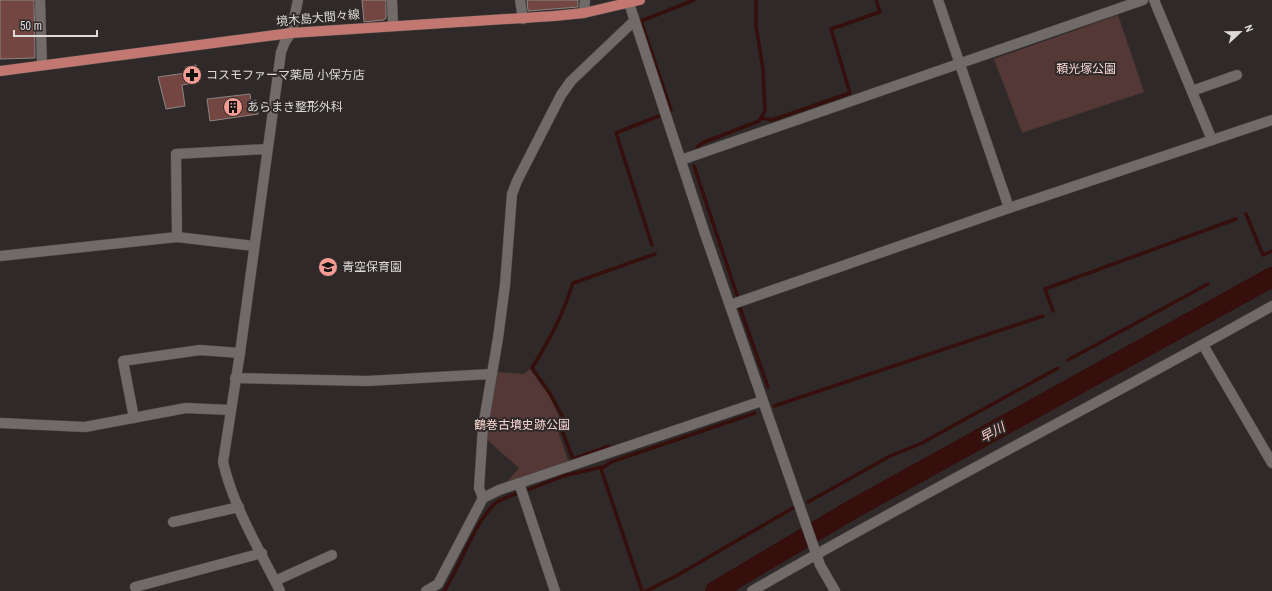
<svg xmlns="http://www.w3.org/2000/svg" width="1272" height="591" font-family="'Archivo Narrow','Noto Sans JP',sans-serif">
<rect width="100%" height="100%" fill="#2f2a29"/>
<g fill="#533835">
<path d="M1118,15l26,77 -122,41 -28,-74z"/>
<path d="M530,369l18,25 12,24 -4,7 13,38 -64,21 14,-16 -33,-29 11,-67 27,2z"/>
</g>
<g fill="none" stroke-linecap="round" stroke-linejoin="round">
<g stroke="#360e0b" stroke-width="3.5">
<path d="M671,110l-30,-89 53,-21"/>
<path d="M761,118l11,2 78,-27 -19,-64 49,-17 -4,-12"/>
<path d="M697,147l5,-4 57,-22 6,-10 -2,-42 -7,-43v-26"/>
<path d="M694,166l43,129"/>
<path d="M1246,214l17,41 9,-4"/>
<path d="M652,245l-36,-112 43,-17"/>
<path d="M740,308l28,79"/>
<path d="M1053,311l-8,-22 191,-70"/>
<path d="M1068,360l140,-76"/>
<path d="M774,406l269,-90"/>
<path d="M609,446l-36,13 -13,-34 3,-7 -12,-23 -19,-27c19,-31 30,-51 41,-85l82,-29"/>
<path d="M528,490l35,-14 39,-9"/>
<path d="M808,502l82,-46 30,-12 138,-76"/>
<path d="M444,591c15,-22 34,-78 55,-90 5,-3 11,-5 17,-7"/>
<path d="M642,591l-41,-122 10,-7 144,-49"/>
<path d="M646,591l30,-15 117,-68"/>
</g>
<path stroke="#360e0b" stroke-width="20" d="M715,591l138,-82 419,-232"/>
</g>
<g fill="#744641" stroke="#8b8584">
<path d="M0,0h34l1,58 -35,1z"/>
<path d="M362,0h24v18l-2,2 -20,2z"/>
<path d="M527,0h51v7l-50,4z"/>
<path d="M196,65l3,17 -17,3 3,21 -19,3 -8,-32 28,-4v-6z"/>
<path d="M250,94l1,7 5,-1 2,14 -48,7 -3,-22z"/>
</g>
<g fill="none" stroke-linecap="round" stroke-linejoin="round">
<defs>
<g id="minor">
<path d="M40,0l2,65"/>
<path d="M392,0l1,25"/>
<path d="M520,0l3,19"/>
<path d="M938,0l71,208"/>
<path d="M1154,0l58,140"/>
<path d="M629,3l75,228 99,285 17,49 15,26"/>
<path d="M584,13l1,-13"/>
<path d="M1192,91l45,-16"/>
<path d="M681,160l462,-160"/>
<path d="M177,237l-1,-83 91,-5"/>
<path d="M0,256l177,-19 77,9"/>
<path d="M730,305l279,-97 263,-88"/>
<path d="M1203,345l69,118"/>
<path d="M235,378l132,3 124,-7"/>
<path d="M134,418l-11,-57 77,-11 40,3"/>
<path d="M0,423l85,4 101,-19 44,2"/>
<path d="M519,483l36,108"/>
<path d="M483,498l16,-8 263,-89"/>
<path d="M173,522l66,-15"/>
<path d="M275,581l57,-26"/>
<path d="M135,587l127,-34"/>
<path d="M280,591c-20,-40 -47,-85 -57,-129l17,-109 41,-301 4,-10 6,-9 7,-33"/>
<path d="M426,591l12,-7 45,-86 -4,-10 4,-61 15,-89 7,-53 7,-91 5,-13 44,-86 10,-14 62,-59"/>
<path d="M752,591c171,-99 348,-188 520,-285"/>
</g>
<path id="major" d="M0,71l291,-38 263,-17 30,-3 56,-13"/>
</defs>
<use href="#minor" stroke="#4a4746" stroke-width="11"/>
<use href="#major" stroke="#4a4746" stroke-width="11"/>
<use href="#minor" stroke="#706a69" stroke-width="10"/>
<use href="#major" stroke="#c27871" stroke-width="10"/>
</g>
<defs>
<symbol id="pharmacy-disc" viewBox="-11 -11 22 22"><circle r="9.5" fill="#f59c92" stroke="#2f2a29"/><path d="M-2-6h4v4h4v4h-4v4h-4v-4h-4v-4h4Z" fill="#111"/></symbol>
<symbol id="building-disc" viewBox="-11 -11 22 22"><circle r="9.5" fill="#f59c92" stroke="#2f2a29"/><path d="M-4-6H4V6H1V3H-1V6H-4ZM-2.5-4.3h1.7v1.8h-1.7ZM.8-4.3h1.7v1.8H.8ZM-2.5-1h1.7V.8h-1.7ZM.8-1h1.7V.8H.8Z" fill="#111"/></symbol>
<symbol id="school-disc" viewBox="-11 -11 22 22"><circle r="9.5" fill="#f59c92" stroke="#2f2a29"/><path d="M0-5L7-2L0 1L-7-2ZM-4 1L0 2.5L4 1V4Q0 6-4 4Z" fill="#111"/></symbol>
</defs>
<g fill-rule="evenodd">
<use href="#pharmacy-disc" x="181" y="64" width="22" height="22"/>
<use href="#building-disc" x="222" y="96" width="22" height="22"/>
<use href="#school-disc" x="317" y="256" width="22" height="22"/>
</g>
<g text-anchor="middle" stroke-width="4" stroke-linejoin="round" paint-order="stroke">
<g font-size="12" fill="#dddad9" stroke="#2f2a29">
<text transform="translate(318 18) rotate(-5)" y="4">境木島大間々線</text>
</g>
<g font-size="12" fill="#f9d8d3" stroke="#2f2a29">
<text x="1086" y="73">頼光塚公園</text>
<text x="522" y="429">鶴巻古墳史跡公園</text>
</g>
<g font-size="12" fill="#dddad9" stroke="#2f2a29" text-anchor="start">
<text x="206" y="79">コスモファーマ薬局 小保方店</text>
<text x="247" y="111">あらまき整形外科</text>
<text x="342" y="271">青空保育園</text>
</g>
<g font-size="13" font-style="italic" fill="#fbcac3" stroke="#2f2a29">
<text transform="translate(992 432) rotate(-29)" y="5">早川</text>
</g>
</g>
<g transform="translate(1240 32) rotate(68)" stroke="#2f2a29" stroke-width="3" paint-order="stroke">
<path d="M0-3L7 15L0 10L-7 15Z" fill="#dddad9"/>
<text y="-6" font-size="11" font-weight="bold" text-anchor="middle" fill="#dddad9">N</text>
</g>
<path d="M14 30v6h83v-6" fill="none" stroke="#dddad9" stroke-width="2"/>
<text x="20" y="30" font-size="12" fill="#dddad9" stroke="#2f2a29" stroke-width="3" paint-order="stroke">50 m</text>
</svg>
